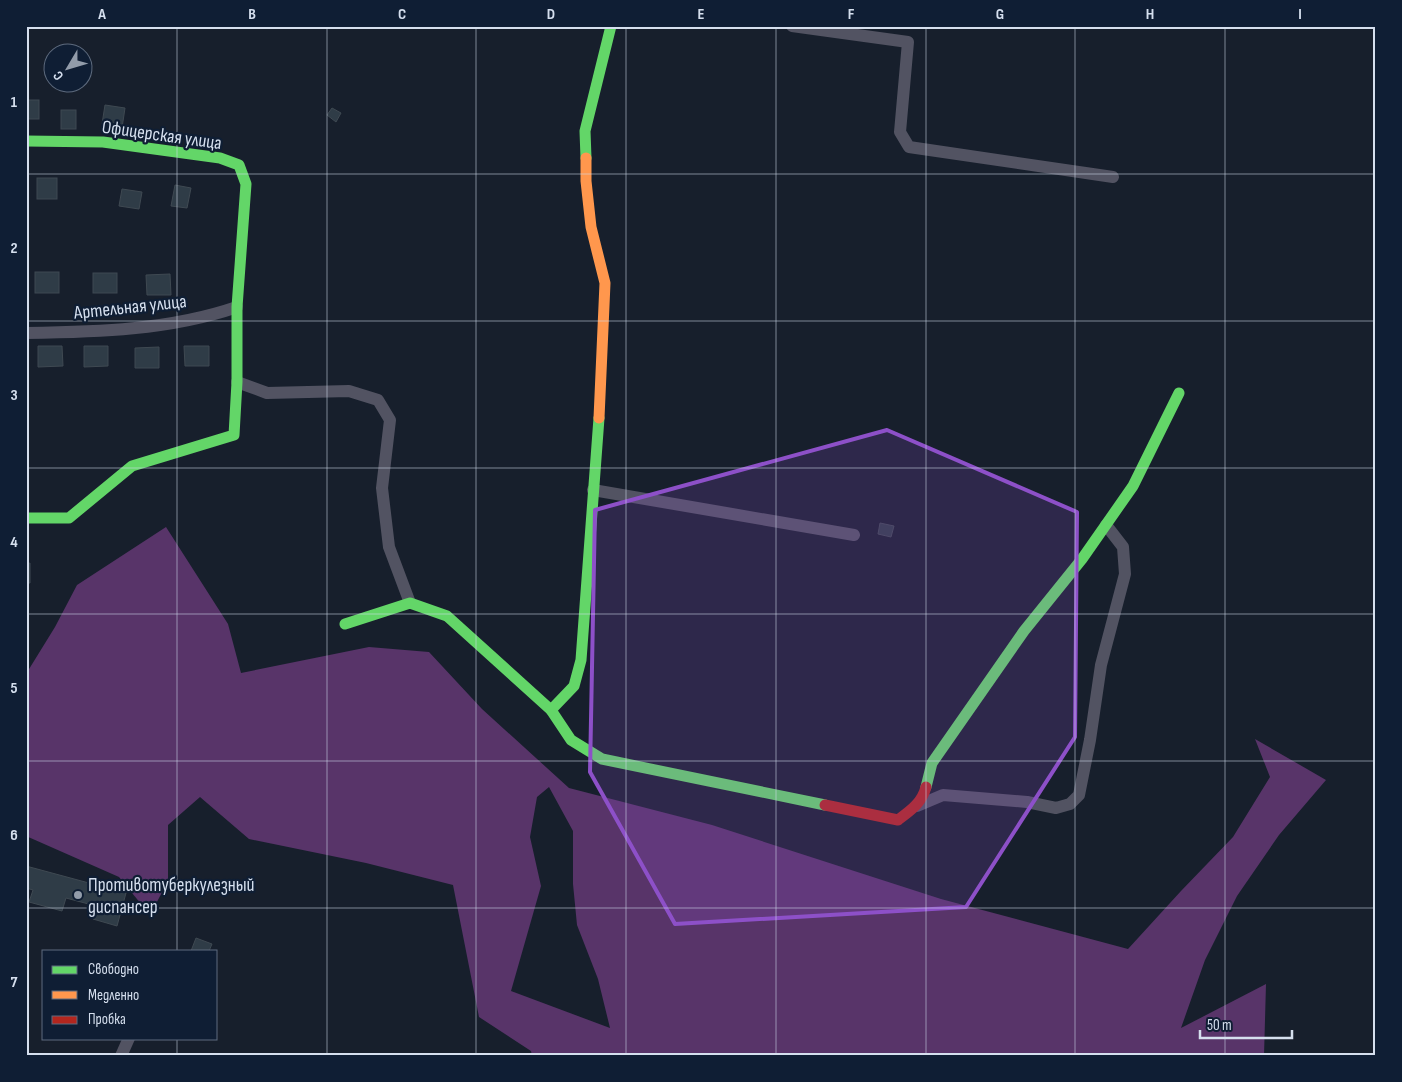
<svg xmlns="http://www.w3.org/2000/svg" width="1402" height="1082" font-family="'Sofia Sans Condensed',sans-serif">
<rect width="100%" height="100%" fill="#171f2c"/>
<path fill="#583469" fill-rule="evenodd" d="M166,527l62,97 13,49 128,-26 60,5 53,57 87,79 143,37 229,74 187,50 53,-58 52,-54 37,-60 -15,-38 71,41 -47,55 -42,61 -32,64 -24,68 85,-44 -2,72h-732l-1,-5 -52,-34 -26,-132 -87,-22 -117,-24 -49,-42 -32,28v56l-18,34 -31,-38 -93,-41v-162l29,-47 22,-42zM549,787l24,44v53l4,41 21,54 12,49 -99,-37 30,-105 -11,-49 7,-40z"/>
<g fill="#2f3c47" stroke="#3f4952">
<rect x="26" y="100" width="13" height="19"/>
<path d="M105,105l20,3 -3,20 -20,-4z"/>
<path d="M332,108l9,5 -5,9 -9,-7z"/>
<rect x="61" y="110" width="15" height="19"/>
<rect x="37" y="178" width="20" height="21"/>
<path d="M175,185l16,3 -4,20 -16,-2z"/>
<path d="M122,189l20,3 -3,17 -20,-3z"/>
<rect x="35" y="272" width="24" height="21"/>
<rect x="93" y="273" width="24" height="20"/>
<path d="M170,274l1,21h-24l-1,-20z"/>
<path d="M38,346h24l1,20 -25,1z"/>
<path d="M84,346h24v20l-24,1z"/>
<path d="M184,346h25v20h-24z"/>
<path d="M159,347v21h-24v-20z"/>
<path d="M880,523l14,3 -3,11 -13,-3z"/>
<path d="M30,563v20h-4v-19z"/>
<path d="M26,866l100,27 -9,33 -24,-7 3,-13 -30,-8 -4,13 -33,-9 4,-12 -7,-2z"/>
<path d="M196,938l16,6 -3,7h-18z"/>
</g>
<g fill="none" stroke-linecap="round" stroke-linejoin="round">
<g stroke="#525362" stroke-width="12">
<path d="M792,26l116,16 -8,90 9,15 204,30"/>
<path d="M26,333c71,-1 144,-3 211,-26"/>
<path d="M237,382l30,11 82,-2 29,9 12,20 -8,68 7,59 21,56"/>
<path d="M593,490l261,45"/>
<path d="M917,806l26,-11 84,7 29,6 14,-4 9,-9 11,-55 11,-75 24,-91 -2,-27 -17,-22"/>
<path d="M121,1056l8,-18"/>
</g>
<g stroke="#63d668" stroke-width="11">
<path d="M26,141l77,1 117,16 19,7 7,19 -9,123v75l-3,53 -102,31 -63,52h-43"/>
<path d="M586,158l-1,-27 26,-105"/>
<path d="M345,624l65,-21 37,13 104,94 20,30 31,19 223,46"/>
<path d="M551,710l23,-24 7,-26 18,-242"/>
<path d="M926,787l6,-24 92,-132 58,-72 51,-73 46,-93"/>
</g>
<path stroke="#ff974d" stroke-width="11" d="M586,158v23l5,46 14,56 -6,135"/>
<path stroke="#b3261e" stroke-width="11" d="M825,805l73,15c12,-9 24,-17 28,-33"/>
</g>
<path fill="#8d50c8" fill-opacity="0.2" stroke="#8d50c8" stroke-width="4" stroke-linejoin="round" d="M887,430l190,82 -2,225 -109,170 -291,17 -85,-152 5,-262z"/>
<path fill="none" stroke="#d5dfee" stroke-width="1" stroke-opacity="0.55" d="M177,26v925M327,26v1030M476,26v1030M626,26v1030M776,26v1030M926,26v1030M1075,26v1030M1225,26v1030M26,174h1350M26,321h1350M26,468h1350M26,614h1350M26,761h1350M26,908h1350M177,1038v18"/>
<circle fill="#929caa" stroke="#0f1e34" stroke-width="2" cx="78" cy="895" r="5"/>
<g text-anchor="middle" stroke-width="4.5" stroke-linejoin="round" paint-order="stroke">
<g font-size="19" fill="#d5dfee" stroke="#0f1e34">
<text transform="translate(162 134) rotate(8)" y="7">Офицерская улица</text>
<text transform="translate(130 306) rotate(-6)" y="7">Артельная улица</text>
</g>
<g font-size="19" fill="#d5dfee" stroke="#0f1e34" text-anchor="start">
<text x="88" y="891">Противотуберкулезный<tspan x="88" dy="22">диспансер</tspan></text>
</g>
</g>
<rect width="1402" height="1082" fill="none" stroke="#0f1e34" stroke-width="55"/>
<rect x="42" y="950" width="175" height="90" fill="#0f1e34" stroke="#5e6b7e"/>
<rect x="52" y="966" width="25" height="8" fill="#63d668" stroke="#5e6b7e"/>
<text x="88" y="974" font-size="15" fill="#d5dfee">Свободно</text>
<rect x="52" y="991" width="25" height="8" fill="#ff974d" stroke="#5e6b7e"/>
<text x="88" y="1000" font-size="15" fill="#d5dfee">Медленно</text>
<rect x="52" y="1016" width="25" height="8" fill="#b3261e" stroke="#5e6b7e"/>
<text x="88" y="1024" font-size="15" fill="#d5dfee">Пробка</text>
<g transform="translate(68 68) rotate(232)"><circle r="24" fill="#0f1e34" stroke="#5e6b7e"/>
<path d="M0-4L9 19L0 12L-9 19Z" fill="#929caa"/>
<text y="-8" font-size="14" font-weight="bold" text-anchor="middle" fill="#d5dfee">С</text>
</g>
<path d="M1200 1030v8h92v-8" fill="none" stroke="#d5dfee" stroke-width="2.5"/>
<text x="1207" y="1030" font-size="15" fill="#d5dfee" stroke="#0f1e34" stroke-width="4" paint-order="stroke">50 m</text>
<rect x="28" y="28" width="1346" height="1026" fill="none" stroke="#d5dfee" stroke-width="2"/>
<g font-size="16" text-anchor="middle" font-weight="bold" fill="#d5dfee">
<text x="102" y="19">A</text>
<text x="252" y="19">B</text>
<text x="402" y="19">C</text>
<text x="551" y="19">D</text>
<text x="701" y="19">E</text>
<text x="851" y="19">F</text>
<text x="1000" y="19">G</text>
<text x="1150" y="19">H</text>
<text x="1300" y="19">I</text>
<text x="14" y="107">1</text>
<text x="14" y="253">2</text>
<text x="14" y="400">3</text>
<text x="14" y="547">4</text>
<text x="14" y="693">5</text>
<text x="14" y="840">6</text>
<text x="14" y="987">7</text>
</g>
</svg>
